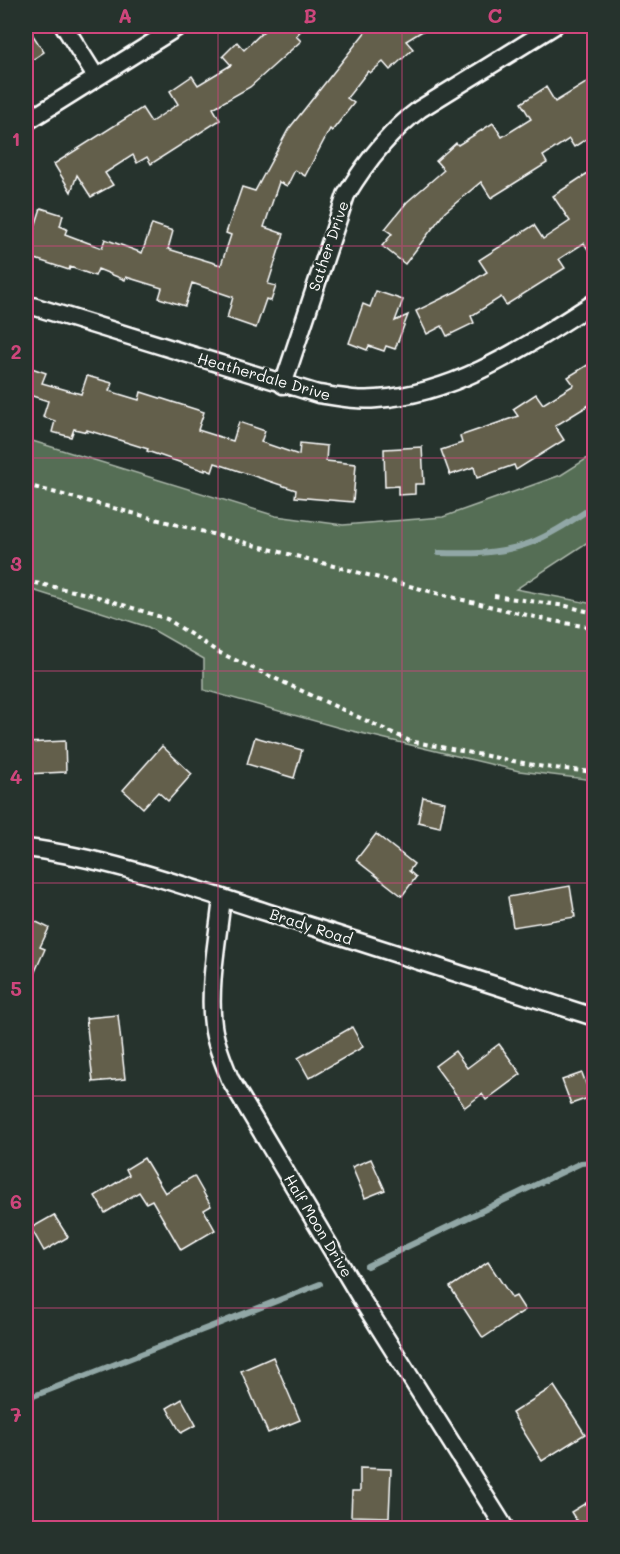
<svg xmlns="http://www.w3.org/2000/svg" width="620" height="1554" font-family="Mali,sans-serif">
<rect width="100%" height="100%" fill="#26332d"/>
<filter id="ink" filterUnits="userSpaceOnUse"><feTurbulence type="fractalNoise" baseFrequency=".0167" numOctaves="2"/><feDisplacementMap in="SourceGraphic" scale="12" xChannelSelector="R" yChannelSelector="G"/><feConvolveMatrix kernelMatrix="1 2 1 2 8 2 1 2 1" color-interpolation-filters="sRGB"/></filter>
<g filter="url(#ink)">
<path fill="#556e54" stroke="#aab6aa" stroke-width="1.5" d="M26,439l250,77 67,9 100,-8 118,-42 33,-21v84l-78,51 78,15v176l-75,-9 -179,-43 -136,-38v-31l-56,-32 -122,-39z"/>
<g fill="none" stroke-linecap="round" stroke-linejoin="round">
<g stroke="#91a7a6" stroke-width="6">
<path d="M439,553c30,1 62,1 91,-10 23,-9 44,-24 64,-37"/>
<path d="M367,1266l214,-103 13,-1"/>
<path d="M26,1399l294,-115"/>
</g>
</g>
<g fill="#635f4c" stroke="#fff" stroke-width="1.5">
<path d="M26,26h1l17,26 -18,12z"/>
<path d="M269,26h36l-9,10 5,5 -51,46 -37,21 7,12 -69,44 -4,-7 -10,6 -4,-8 -28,18 8,12 -22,12 -14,-22 -6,17 -17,-28 88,-56 9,14 27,-18 -8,-13 22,-15 6,9 33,-20 -8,-9 14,-14 7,8z"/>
<path d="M370,26h61l-25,15 7,8 -23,21 -7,-8 -13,11 -2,-2 -21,27 7,5 -22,28 -2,-2 -25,47 -10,-6 -8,16 -8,-4 -15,45 20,7 -16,50 8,2 -5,15 -5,-2 -10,29 -29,-10 6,-21 -41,-14 -7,23 -26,-8 3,-10 -36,-11 -1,3 -27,-11 -3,7 -25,-9 -1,3 -43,-14v-29l8,3 7,-22 22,7 -3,11 7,3 -2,5 37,14 3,-9 37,14 10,-29 21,7 -5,18 53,16 10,-30 -5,-2 16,-46 13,4 33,-61z"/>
<path d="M594,78v56l-20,13 -5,-8 -26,17 4,7 -56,35 -10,-16 -36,30 -40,52 -23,-18 10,-12 -7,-5 22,-27 37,-32 -8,-9 20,-18 2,2 35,-22 9,14 29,-18 -10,-16 25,-16 9,15z"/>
<path d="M594,169v90l-10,-16 -25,16 6,9 -59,37 -5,-8 -30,19 3,7 -27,13 -5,-10 -15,8 -11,-23 41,-20 30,-19 -8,-12 55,-35 9,14 27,-18 -17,-25z"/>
<path d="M376,291l27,9 -8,21 13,-6 -13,34 -9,-3 -2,5 -15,-5 -2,4 -18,-7 14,-39 7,3z"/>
<path d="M594,361v41l-39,24 9,14 -48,30 -2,-5 -37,13 -3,-11 -24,8 -9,-25 21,-7 -2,-7 58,-20 -5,-7 23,-15 7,10 31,-19 -6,-8z"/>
<path d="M26,366l20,7 -4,10 39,11 6,-18 25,7 -3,8 30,9 2,-8 63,20 -6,18 35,11 6,-19 26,9 -4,11 38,13 1,-12 27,3 -1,15 30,3 -3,38 -58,-5 1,-7 -81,-27 -3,9 -7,-3v2l-58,-20 1,-2 -61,-19v2l-13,-3 -3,8 -19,-5 3,-11 -12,-4 5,-16 -22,-7z"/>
<path d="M422,447l2,37h-9v10l-17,1v-9l-13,1 -1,-38z"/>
<path d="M255,737l47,13 -8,28 -47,-14z"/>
<path d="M65,741l1,31 -40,2v-31z"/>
<path d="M162,746l30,28 -24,27 -10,-9 -15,16 -20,-18z"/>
<path d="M423,797l22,5 -5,25 -22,-5z"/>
<path d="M376,834l38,30 -5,7 7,6 -14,19 -46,-36z"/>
<path d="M570,886l5,31 -62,10 -5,-30z"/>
<path d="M26,917l23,11 -9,19 5,2 -19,43z"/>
<path d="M118,1015l7,64 -32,3 -7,-64z"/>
<path d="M352,1027l11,20 -54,31 -11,-20z"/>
<path d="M499,1044l22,30 -35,26 -4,-6 -17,13 -30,-41 20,-15 12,17z"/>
<path d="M582,1073l9,24 -20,7 -9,-24z"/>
<path d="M144,1158l21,35 29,-17 17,30 -7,4 11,20 -34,20 -29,-50 -6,3 -7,-11 -34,21 -10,-17 34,-21 -3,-6z"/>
<path d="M371,1159l14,31 -20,8 -13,-31z"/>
<path d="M54,1215l14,22 -24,14 -13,-23z"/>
<path d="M488,1262l24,36 4,-2 9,14 -42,28 -33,-51z"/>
<path d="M273,1357l27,63 -32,13 -27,-62z"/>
<path d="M554,1386l31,48 -43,27 -30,-48z"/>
<path d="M182,1399l14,26 -15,8 -14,-25z"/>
<path d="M360,1468l31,1 -2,48 -38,-1 1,-25h8z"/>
<path d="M594,1498v30h-13l-10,-16z"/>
</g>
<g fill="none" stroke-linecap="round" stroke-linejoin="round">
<defs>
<g id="street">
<path d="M64,26l32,51"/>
<path d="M26,122l153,-96"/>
<path d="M26,304l292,90c20,3 39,7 59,5 83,-6 150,-54 217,-96"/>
<path d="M283,385l63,-190c20,-33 43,-63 74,-86l134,-83"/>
<path d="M26,848c81,10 162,39 240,64 110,35 219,70 328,105"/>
<path d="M222,898c-4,39 -14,89 -9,127 2,18 10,36 17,54l130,218 145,231"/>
</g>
</defs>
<use href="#street" stroke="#fff" stroke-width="21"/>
<g stroke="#fff" stroke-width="4" stroke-dasharray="4.5 4.5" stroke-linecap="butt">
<path d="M26,485l433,114 89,21 46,8"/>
<path d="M26,581l66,14 75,24 51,33 192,89 134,26 50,5"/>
<path d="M494,596l72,10 28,7"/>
</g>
<use href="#street" stroke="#26332d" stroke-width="16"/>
</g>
</g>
<path fill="none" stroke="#ce467c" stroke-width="1.5" stroke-opacity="0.55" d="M218,26v1502M402,26v1502M26,246h568M26,458h568M26,671h568M26,883h568M26,1096h568M26,1308h568"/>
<g text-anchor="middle" stroke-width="5" stroke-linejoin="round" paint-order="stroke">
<g font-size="15" fill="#fff" stroke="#26332d">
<text transform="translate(329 246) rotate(-71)" y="5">Sather Drive</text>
<text transform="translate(264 377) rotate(16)" y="5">Heatherdale Drive</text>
<text transform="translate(311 927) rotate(18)" y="5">Brady Road</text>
<text transform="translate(318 1226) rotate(59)" y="5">Half Moon Drive</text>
</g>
</g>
<rect width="620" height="1554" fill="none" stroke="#26332d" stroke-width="66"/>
<rect x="33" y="33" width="554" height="1488" fill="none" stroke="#ce467c" stroke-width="2"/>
<g font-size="20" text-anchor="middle" font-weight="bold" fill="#ce467c">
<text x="125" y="23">A</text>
<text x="310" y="23">B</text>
<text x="495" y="23">C</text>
<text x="16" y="146">1</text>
<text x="16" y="359">2</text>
<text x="16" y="571">3</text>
<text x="16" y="784">4</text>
<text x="16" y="996">5</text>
<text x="16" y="1209">6</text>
<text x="16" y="1422">7</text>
</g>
</svg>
